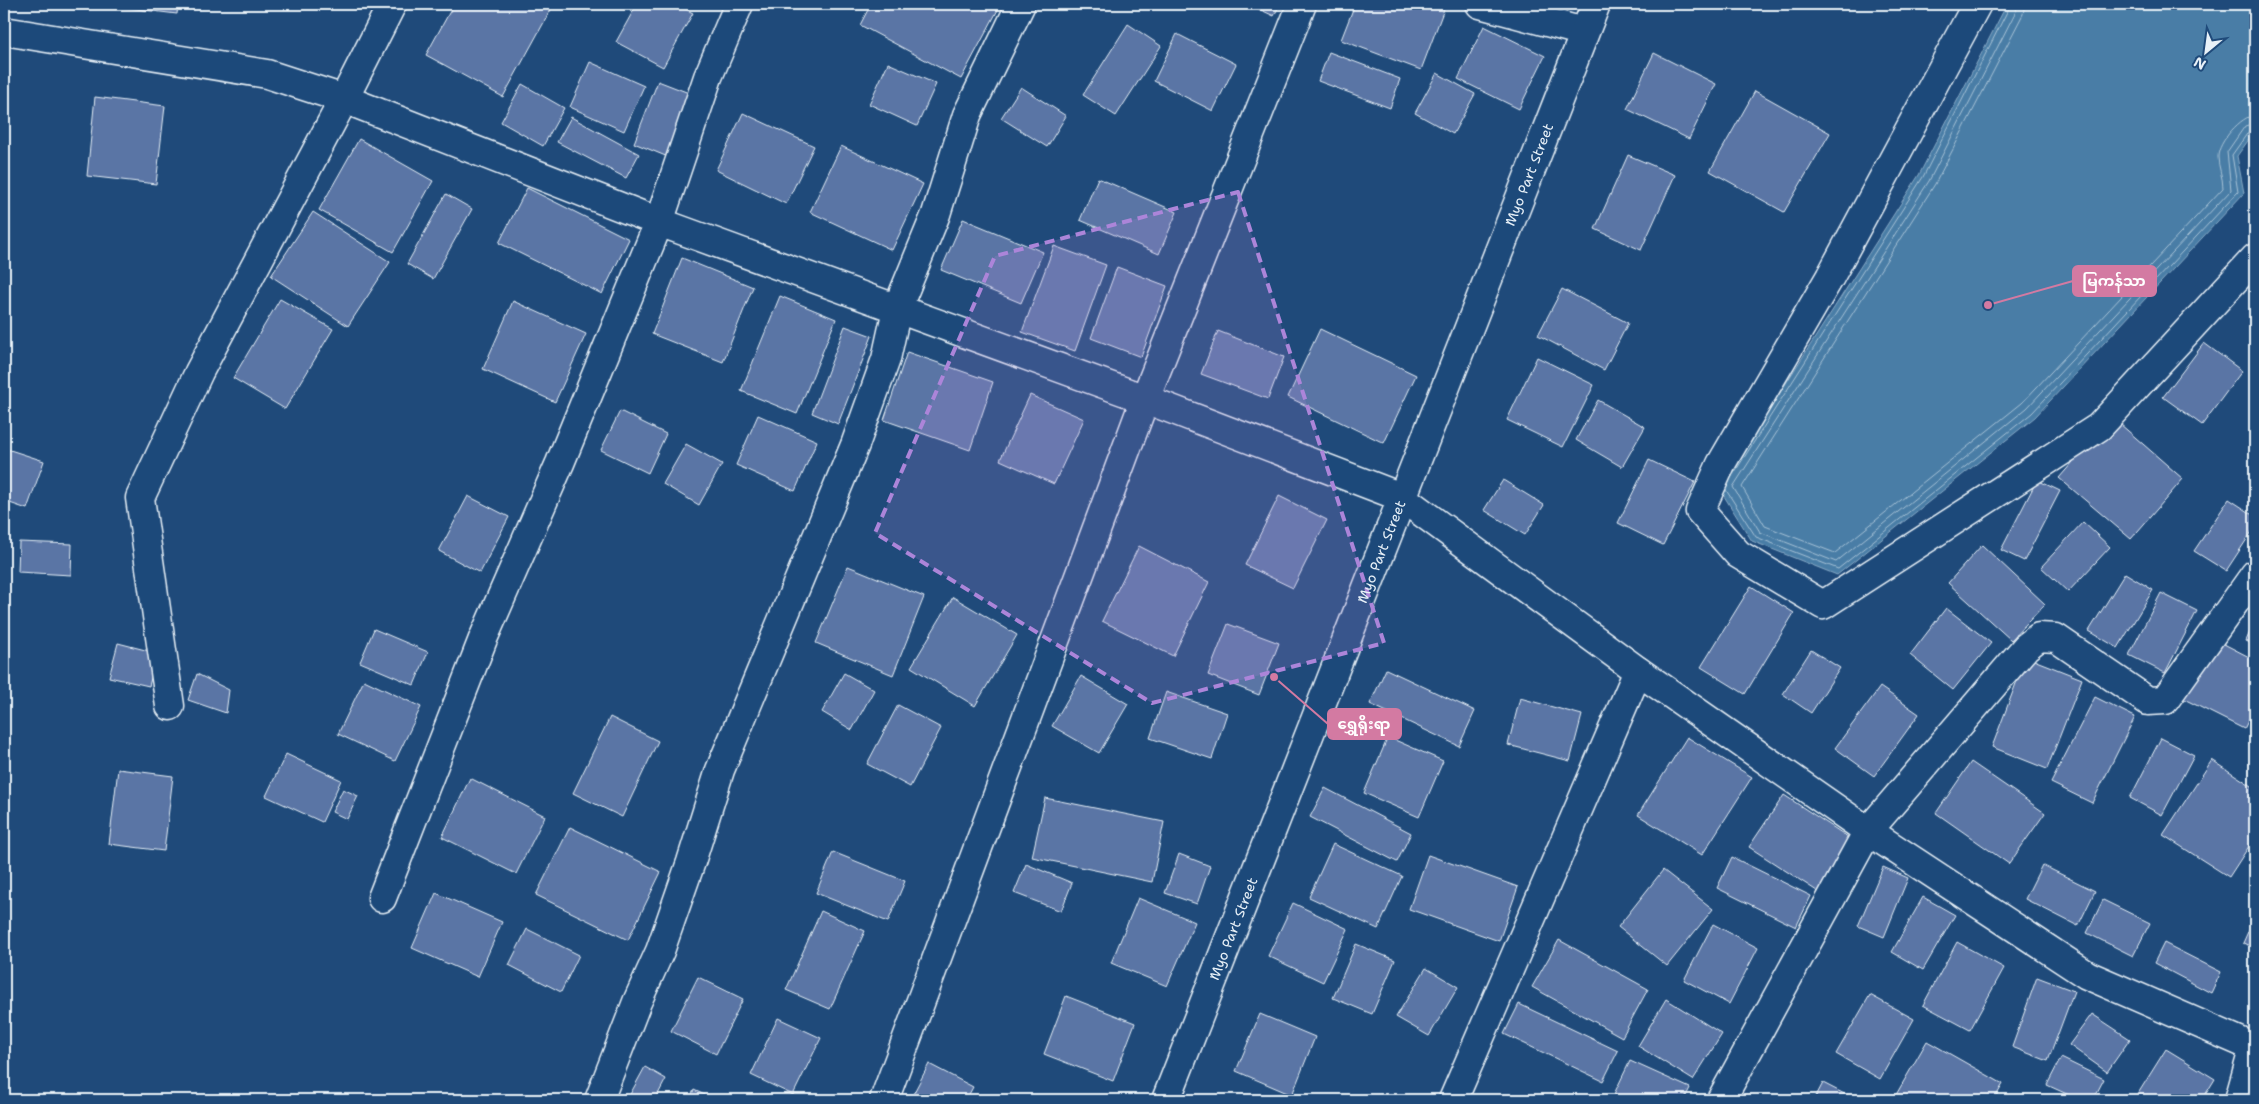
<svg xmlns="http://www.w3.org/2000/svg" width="2259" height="1104" font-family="'Shantell Sans','Noto Sans Myanmar',sans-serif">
<rect width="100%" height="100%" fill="#1f4a7a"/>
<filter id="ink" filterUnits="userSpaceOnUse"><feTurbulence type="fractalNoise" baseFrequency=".02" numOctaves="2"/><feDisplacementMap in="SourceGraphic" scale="10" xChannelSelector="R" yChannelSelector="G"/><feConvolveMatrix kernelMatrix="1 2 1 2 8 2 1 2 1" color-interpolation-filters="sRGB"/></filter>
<g filter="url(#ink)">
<path fill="#497da6" stroke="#89abc7" d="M2007,4h248v127l-18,25 7,37 -209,224 -198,158 -85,-34 -33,-53 200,-313z"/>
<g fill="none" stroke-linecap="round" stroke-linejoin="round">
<g stroke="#a8c3d7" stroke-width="1">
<path d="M2018,4l-2,7 -87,170 -196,306 27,45 76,30 191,-154 204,-218 -4,-38 18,-26 10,-3"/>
<path d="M2025,4l-2,10 -88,170 -193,303 23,39 70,27 187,-150 201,-215c0,-11 -5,-21 -5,-31 0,-15 23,-41 37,-42"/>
<path d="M1731,478l192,-301 88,-173"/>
<path d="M1726,490l30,47 82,32 194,-156 206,-221 -6,-37 17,-24 6,-2"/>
</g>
</g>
<g fill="#5a74a5" stroke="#e8f1f8">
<path d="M112,4h66l-1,10 -66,-8z"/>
<path d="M454,4h100l-51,93 -77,-42z"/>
<path d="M637,4h39l17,9 -30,54 -47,-25z"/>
<path d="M871,4h130l-40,75 -101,-54z"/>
<path d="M1248,4h32l-6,12z"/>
<path d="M1355,4h76l13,5 -23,61 -80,-30z"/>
<path d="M1526,4h32l-6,12z"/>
<path d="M1128,24l33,22 -45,70 -33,-21z"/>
<path d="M1484,26l61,30 -26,53 -61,-30z"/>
<path d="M1177,34l59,30 -23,47 -59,-30z"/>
<path d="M1329,52l71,27 -10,29 -72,-27z"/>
<path d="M1654,53l62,31 -27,55 -62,-30z"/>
<path d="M590,62l54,24 -20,45 -54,-24z"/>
<path d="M888,63l48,21 -19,42 -48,-22z"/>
<path d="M1437,73l38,21 -22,40 -38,-21z"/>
<path d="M658,81l36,14 -26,62 -34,-14z"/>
<path d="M522,84l42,24 -21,38 -42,-24z"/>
<path d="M1021,87l45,29 -19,31 -46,-29z"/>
<path d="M1755,91l75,42 -46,79 -74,-41z"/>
<path d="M95,97l70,9 -9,78 -69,-8z"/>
<path d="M743,113l71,33 -28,58 -70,-34z"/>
<path d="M571,117l68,37 -13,24 -69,-36z"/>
<path d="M359,139l74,42 -40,71 -74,-42z"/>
<path d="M841,146l82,38 -31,66 -82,-38z"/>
<path d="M1628,155l47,20 -34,75 -46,-21z"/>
<path d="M1098,178l79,34 -18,42 -79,-34z"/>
<path d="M527,188l102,51 -27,55 -103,-51z"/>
<path d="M446,194l26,15 -39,70 -26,-15z"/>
<path d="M313,212l77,50 -42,64 -77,-50z"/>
<path d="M963,219l80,33 -22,51 -80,-33z"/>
<path d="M1054,246l52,19 -31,86 -53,-19z"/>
<path d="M682,258l71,29 -30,75 -71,-28z"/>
<path d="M1117,267l50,19 -26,71 -50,-19z"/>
<path d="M1562,289l66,34 -24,47 -66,-35z"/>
<path d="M780,296l56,23 -39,95 -56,-23z"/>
<path d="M280,299l53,30 -48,80 -52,-31z"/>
<path d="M513,301l73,33 -31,68 -72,-33z"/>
<path d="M845,326l27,10 -34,88 -26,-11z"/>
<path d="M1320,329l96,46 -32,68 -96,-46z"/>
<path d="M1218,331l66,26 -16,42 -67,-25z"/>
<path d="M2204,343l38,28 -40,54 -39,-28z"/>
<path d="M907,352l86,30 -23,68 -86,-30z"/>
<path d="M1537,357l57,28 -31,62 -56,-27z"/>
<path d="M1030,395l54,24 -30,65 -54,-24z"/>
<path d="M1598,400l47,27 -23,40 -46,-27z"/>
<path d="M620,411l46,23 -18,39 -47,-23z"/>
<path d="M758,415l59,26 -22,50 -59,-26z"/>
<path d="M2112,417l71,62 -52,60 -72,-61z"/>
<path d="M686,444l36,20 -23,41 -36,-21z"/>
<path d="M7,449l37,12 -17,48 -23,-8v-42z"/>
<path d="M1649,460l46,22 -32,63 -45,-22z"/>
<path d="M1503,480l41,25 -19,30 -41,-25z"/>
<path d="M2037,480l23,11 -36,70 -23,-11z"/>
<path d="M468,496l41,21 -29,56 -41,-22z"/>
<path d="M1279,496l48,24 -34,68 -48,-23z"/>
<path d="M2229,499l26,17v11l-29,44 -32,-20z"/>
<path d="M2083,522l27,25 -42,45 -27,-25z"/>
<path d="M19,542l53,2 -1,31 -53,-3z"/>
<path d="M1982,545l63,59 -34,36 -63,-57z"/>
<path d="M1139,546l70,36 -36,74 -71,-35z"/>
<path d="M848,566l76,31 -31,78 -77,-32z"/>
<path d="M2125,573l28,17 -35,58 -29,-17z"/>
<path d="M1751,586l43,27 -49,81 -44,-27z"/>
<path d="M2161,593l36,18 -32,62 -36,-18z"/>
<path d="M953,597l64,38 -42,71 -64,-39z"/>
<path d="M1946,608l45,35 -38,47 -43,-35z"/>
<path d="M2255,620v25l-9,-4z"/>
<path d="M1228,624l51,19 -20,52 -51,-20z"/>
<path d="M374,629l54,23 -14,33 -54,-23z"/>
<path d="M118,643l39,10 -8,33 -40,-9z"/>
<path d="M2222,643l33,17v47l-11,22 -64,-32z"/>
<path d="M1811,650l29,18 -29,45 -28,-19z"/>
<path d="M2026,657l56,22 -35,90 -55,-22z"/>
<path d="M1386,669l89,42 -16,35 -89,-42z"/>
<path d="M844,673l30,17 -22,40 -30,-18z"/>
<path d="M197,674l32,16 -3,23 -38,-13z"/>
<path d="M1081,676l47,28 -29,49 -47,-27z"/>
<path d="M364,680l57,27 -26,54 -57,-27z"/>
<path d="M1880,687l39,27 -45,62 -39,-28z"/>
<path d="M1166,692l61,21 -15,46 -62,-21z"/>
<path d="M2095,697l40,20 -43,86 -41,-20z"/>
<path d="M1520,698l62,17 -12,46 -62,-16z"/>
<path d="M898,705l43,23 -31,59 -43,-23z"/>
<path d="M610,717l48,24 -36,76 -49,-24z"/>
<path d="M1388,737l55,24 -24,56 -55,-24z"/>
<path d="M1687,737l65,40 -50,78 -64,-40z"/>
<path d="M2161,738l33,17 -32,60 -32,-17z"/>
<path d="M286,754l55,26 -19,42 -56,-26z"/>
<path d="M2212,760l43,28v49l-26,40 -66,-42z"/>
<path d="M1971,762l74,51 -36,51 -73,-51z"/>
<path d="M118,769l55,7 -9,75 -55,-7z"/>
<path d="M470,778l75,38 -29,58 -74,-37z"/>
<path d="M1325,788l86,45 -14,29 -87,-45z"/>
<path d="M343,789l15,7 -11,23 -15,-7z"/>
<path d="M1784,795l70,46 -34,52 -71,-46z"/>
<path d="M1045,798l119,24 -12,60 -120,-25z"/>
<path d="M570,827l91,45 -33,68 -92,-45z"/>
<path d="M1333,844l69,32 -24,53 -69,-32z"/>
<path d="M833,852l72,29 -17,41 -72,-29z"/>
<path d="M1179,854l31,12 -13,38 -32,-11z"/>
<path d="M1428,855l90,32 -19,54 -90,-32z"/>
<path d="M1732,857l79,39 -15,31 -79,-39z"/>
<path d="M1026,864l46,19 -11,28 -47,-18z"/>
<path d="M2042,865l53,26 -17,35 -53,-27z"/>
<path d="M1883,867l25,11 -24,59 -26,-11z"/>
<path d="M1663,870l50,39 -46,57 -49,-39z"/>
<path d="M436,893l66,29 -24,55 -66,-29z"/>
<path d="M1923,897l32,18 -32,55 -31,-18z"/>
<path d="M1138,898l57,24 -28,64 -56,-23z"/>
<path d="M2103,900l47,23 -17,33 -46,-23z"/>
<path d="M1293,903l55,26 -25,53 -55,-26z"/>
<path d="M821,911l44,20 -35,78 -44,-19z"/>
<path d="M2255,916v32l-12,-5z"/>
<path d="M1713,924l45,24 -29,56 -45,-24z"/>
<path d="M527,929l52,26 -18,37 -52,-27z"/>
<path d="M1559,940l89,49 -26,48 -90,-50z"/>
<path d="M1957,942l47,26 -34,62 -47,-25z"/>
<path d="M2164,943l57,29 -10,21 -57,-30z"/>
<path d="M1356,944l39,16 -23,54 -39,-16z"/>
<path d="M1426,968l32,19 -29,49 -33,-19z"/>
<path d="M698,977l45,22 -27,55 -45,-23z"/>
<path d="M2037,977l37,14 -26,70 -36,-14z"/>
<path d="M1870,995l44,24 -34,60 -44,-25z"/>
<path d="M1066,996l69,27 -22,58 -69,-27z"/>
<path d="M1666,999l56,35 -29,46 -55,-34z"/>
<path d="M1519,1004l99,47 -15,30 -99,-47z"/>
<path d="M1260,1014l55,23 -23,58 -56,-24z"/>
<path d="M2092,1014l38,25 -23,33 -38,-27z"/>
<path d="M778,1018l43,20 -28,57 -42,-20z"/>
<path d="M1927,1041l76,43 -9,16h-101z"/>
<path d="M2166,1049l49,30 -13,21h-68z"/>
<path d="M2061,1058l43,21 -11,21h-13l-33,-15z"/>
<path d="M1630,1061l60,27 -6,12h-57l-13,-6z"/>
<path d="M929,1064l44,23 -7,13h-56z"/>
<path d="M645,1067l21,12 -11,21h-28z"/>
<path d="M1823,1083l33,17h-42z"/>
<path d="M694,1090l19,9v1h-24z"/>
</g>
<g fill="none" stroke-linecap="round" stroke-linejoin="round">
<defs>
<g id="minor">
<path d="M1480,4l104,28"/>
<path d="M1977,4l-147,273 -109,187 -21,47 38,43 85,51 276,-178 156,-169"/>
<path d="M4,31l263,43 77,25 315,123 486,177 256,98 237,174 230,160 219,144 166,72"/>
<path d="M170,706l-30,-208 59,-126 145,-273 48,-95"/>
<path d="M382,898l101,-259 77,-176 99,-241 49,-145 31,-73"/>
<path d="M599,1100l38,-98 23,-51 31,-89 29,-92 135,-325 31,-86 11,-50 39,-95 31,-99 54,-111"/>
<path d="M884,1100l261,-701 157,-395"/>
<path id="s1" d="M1166,1100l430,-1096"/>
<path d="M1453,1100l185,-429"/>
<path d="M1721,1100l147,-269 158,-184 13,-10 17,1 92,63 17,-1 90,-126"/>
<path d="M2239,1100l16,-57"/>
</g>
</defs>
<use href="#minor" stroke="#e8f1f8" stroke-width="31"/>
<use href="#minor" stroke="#1f4a7a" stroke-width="28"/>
</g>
</g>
<path fill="#ac85d9" fill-opacity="0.2" stroke="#ac85d9" stroke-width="4" stroke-dasharray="10 6" stroke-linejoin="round" d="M1238,192l146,451 -232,60 -277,-170 120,-277z"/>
<g text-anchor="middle" stroke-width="4.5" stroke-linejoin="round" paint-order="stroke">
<g font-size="14" fill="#e8f1f8" stroke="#1f4a7a">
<text dy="5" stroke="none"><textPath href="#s1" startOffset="994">Myo Part Street</textPath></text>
<text dy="5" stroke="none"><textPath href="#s1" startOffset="589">Myo Part Street</textPath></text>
<text dy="5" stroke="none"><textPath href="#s1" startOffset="184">Myo Part Street</textPath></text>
</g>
</g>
<path fill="none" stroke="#d37aa2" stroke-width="2" d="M1988 305L2073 281M1274 677L1328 724"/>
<g fill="#d37aa2" stroke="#1f4a7a" stroke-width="2">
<circle cx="1988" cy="305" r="5"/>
<circle cx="1274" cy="677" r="5"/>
</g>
<g fill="#d37aa2" stroke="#d37aa2" stroke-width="2">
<rect x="2073" y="266" width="83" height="30" rx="5"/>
<rect x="1328" y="709" width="73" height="30" rx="5"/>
</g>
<g font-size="15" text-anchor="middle" font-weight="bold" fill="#fff">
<text x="2114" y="286">မြကန်သာ</text>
<text x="1364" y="729">ရွှေရိုးရာ</text>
</g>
<rect width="2259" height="1104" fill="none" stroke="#1f4a7a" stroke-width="20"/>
<rect x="10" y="10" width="2239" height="1084" fill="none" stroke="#e8f1f8" stroke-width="2" filter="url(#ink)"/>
<g transform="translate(2206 52) rotate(209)" stroke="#1f4a7a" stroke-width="4" paint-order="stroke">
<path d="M0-4L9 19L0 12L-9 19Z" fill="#e8f1f8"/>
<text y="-8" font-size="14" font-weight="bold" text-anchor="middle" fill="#e8f1f8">N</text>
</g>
</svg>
